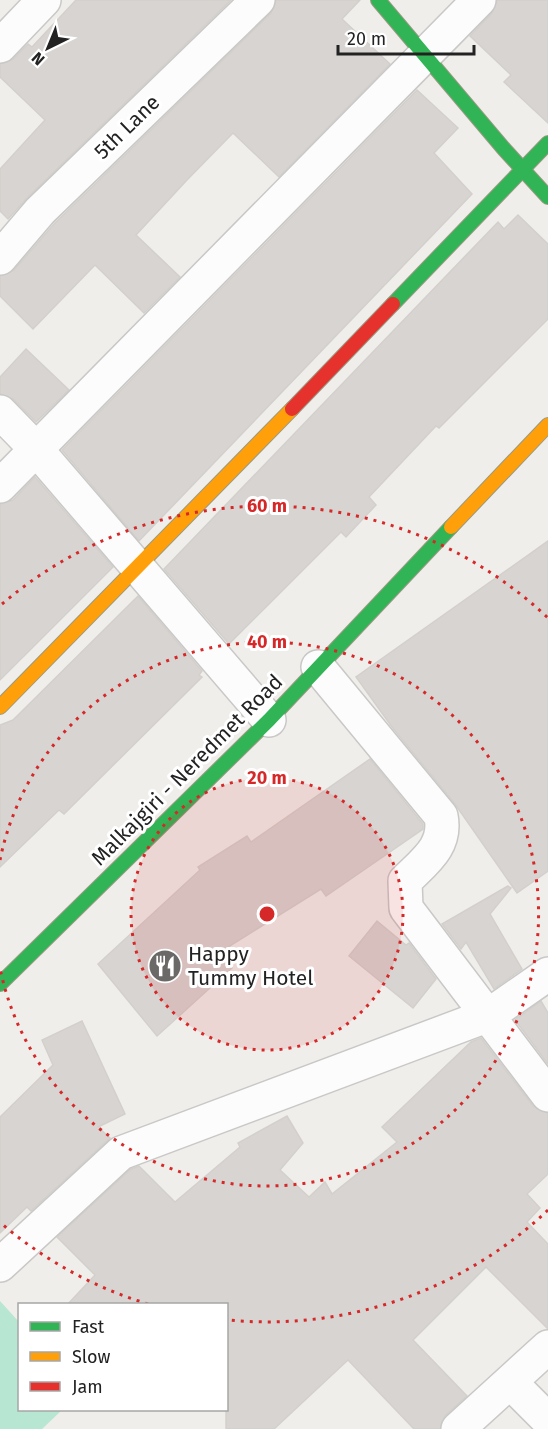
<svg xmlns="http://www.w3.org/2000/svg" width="548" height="1429" font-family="'Fira Sans',sans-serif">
<rect width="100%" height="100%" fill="#f0eeeb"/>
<path fill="#b7e6d2" d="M0,1301l19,21 1,88h42l-20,19h-42z"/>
<g fill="#d7d4d2" stroke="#d3d0cc" stroke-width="1.5">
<path d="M76,0h155l-204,198 -19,21 -8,-8v-42l45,-49 -45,-43v-13l13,-5 15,-15 4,3z"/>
<path d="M276,0h84l-18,19 48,45 -111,113 -46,-44 -46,47 -51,55 44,42 -36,36 -49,-48 -62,64 -33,-33v-20l14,-6 40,-46 217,-211z"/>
<path d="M497,0h51v123l-44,-41 7,-7 -41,-39 22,-23z"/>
<path d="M417,90l41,38 -24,25 38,41 -333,347 -77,-91z"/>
<path d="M518,215l30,29v75l-109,109 -3,-2 -67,71 7,8 -30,32 -5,-5 -112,112 -65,-75 334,-347 6,7z"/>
<path d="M26,349l43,41 -33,32 -23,-23 -13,-5v-17z"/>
<path d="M35,477l78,90 -113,113v-176l13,-4z"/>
<path d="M548,541v330l-31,22 -62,-89 -63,-77 -36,-50z"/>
<path d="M138,596l64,75 -3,4 3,2 -138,137 -5,-4 -59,57v-142l13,-5z"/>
<path d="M370,759l53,65v5l-97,67 -5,-7 -101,63 12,16 -75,68 -59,-72 102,-94 -2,-3 49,-31 4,6z"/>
<path d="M508,886l3,2 -21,26 32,55 -28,20 -28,-47 -5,7 -19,-25z"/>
<path d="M377,921l29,24 3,-2 27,36 -23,29 -64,-52z"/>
<path d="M541,1001l7,12v51l-33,-44z"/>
<path d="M82,1021l43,93 -27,13 12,11 -79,73 -4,-4 -27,26v-116l53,-52 -11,-25z"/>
<path d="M481,1038l52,68 15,7v61l-21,20 13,14 -13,14 21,22v85l-62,-62 -73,73 54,56 -22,20 -5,13h-26l-66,-69 -74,69h-48v-124h-159l28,-30 -38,-38 74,-68 8,-3 36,36 65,-55 -2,-4 49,-27 16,27 -23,27 29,27 16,-15 7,12 65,-52 -15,-15 89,-85z"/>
</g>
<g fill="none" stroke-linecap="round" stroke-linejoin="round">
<defs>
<g id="street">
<path d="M0,46l44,-46"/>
<path d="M0,258l40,-47 218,-211"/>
<path d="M0,412l36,37 233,271"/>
<path d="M0,486l479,-486"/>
<path d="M318,667l123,149c6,30 -16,45 -36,65l1,27 142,187"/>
<path d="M0,1265l121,-112 368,-138 59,-41"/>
<path d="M511,1383l37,37"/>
<path d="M458,1429l90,-82"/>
</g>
<g id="fast">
<path d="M378,0l126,149 44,48"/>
<path d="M393,304l155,-161"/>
<path d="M0,984l269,-264 182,-193"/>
</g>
<g id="slow">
<path d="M451,527l97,-102"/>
<path d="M0,707l292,-298"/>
</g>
<path id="jam" d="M292,409l101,-105"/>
</defs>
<use href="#street" stroke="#c9c8c7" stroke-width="36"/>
<use href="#fast" stroke="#999a82" stroke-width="16"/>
<use href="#slow" stroke="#999a82" stroke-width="16"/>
<use href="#jam" stroke="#999a82" stroke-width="16"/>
<use href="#street" stroke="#fdfcfc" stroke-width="33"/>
<use href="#fast" stroke="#30b455" stroke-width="14"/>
<use href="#slow" stroke="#ff9f0a" stroke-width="14"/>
<use href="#jam" stroke="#e5322d" stroke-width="14"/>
</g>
<circle cx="267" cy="914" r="136" fill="#d62828" fill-opacity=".12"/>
<g fill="none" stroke="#d62828" stroke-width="3" stroke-dasharray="3 6">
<circle cx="267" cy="914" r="136"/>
<path d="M0 860A272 272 0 1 1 0 968"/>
<path d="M548 1210A408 408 0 0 1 228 1320M148 1304A408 408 0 0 1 2 1224M2 604A408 408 0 0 1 548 618"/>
</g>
<defs>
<symbol id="restaurant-disc" viewBox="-11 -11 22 22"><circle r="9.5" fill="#6a6968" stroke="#fff"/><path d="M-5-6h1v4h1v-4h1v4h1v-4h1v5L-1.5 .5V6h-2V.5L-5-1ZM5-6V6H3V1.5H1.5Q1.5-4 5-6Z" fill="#fff"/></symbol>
</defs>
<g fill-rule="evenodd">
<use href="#restaurant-disc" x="146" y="947" width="38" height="38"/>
</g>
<g text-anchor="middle" stroke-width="6" stroke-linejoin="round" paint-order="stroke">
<g font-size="21" fill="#222" stroke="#fff">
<text transform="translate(127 127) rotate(-44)" y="7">5th Lane</text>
<text transform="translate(187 770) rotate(-45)" y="7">Malkajgiri - Neredmet Road</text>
</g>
<g font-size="21" fill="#222" stroke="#fff" text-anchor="start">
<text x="188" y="961">Happy<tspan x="188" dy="24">Tummy Hotel</tspan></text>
</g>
</g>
<circle cx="267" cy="914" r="9" fill="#d62828" stroke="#fff" stroke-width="3"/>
<g font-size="18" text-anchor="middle" font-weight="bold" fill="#d62828" stroke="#fff" stroke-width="6" stroke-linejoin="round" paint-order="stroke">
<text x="267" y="512">60 m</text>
<text x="267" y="648">40 m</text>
<text x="267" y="784">20 m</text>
</g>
<rect x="18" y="1303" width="210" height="108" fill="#ffffff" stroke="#a7a7a7" stroke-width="1.5"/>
<rect x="30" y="1322" width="30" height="9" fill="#30b455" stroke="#a7a7a7" stroke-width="1.5"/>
<text x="72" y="1333" font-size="18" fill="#222222">Fast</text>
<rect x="30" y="1352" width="30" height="9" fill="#ff9f0a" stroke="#a7a7a7" stroke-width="1.5"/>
<text x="72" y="1363" font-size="18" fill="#222222">Slow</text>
<rect x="30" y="1382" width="30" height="9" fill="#e5322d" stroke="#a7a7a7" stroke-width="1.5"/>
<text x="72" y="1393" font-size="18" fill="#222222">Jam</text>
<g transform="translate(48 48) rotate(223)" stroke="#ffffff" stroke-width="4.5" paint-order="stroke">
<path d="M0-4.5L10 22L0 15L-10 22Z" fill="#222222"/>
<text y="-9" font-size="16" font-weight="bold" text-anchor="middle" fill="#222222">N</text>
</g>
<path d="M338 45v9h136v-9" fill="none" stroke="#222222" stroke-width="3"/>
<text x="347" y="45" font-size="18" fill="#222222" stroke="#ffffff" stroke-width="4.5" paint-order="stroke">20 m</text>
</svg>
